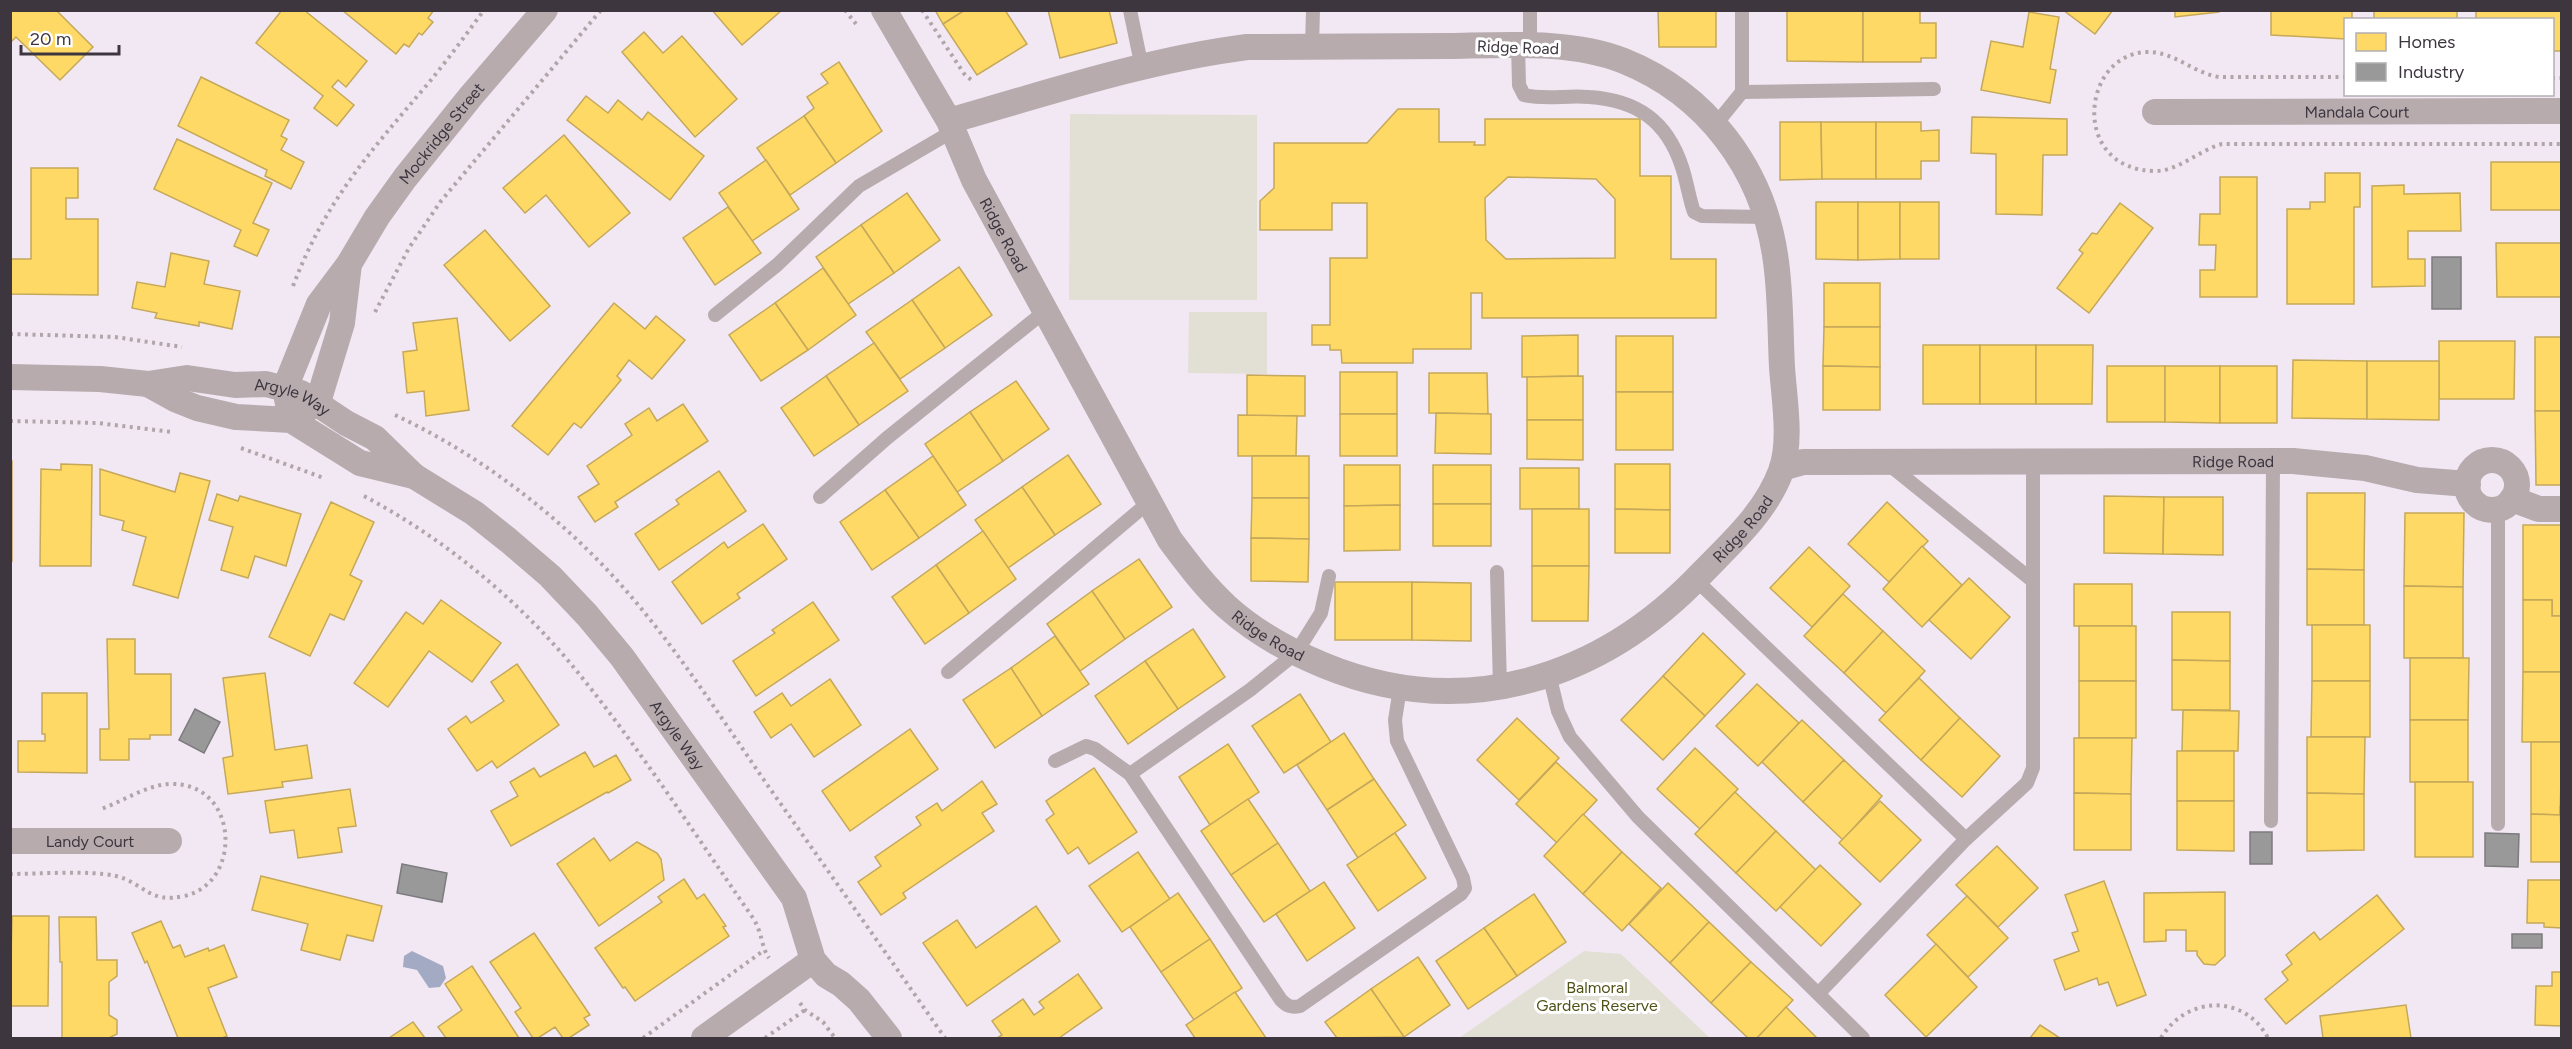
<svg xmlns="http://www.w3.org/2000/svg" width="2572" height="1049" font-family="Figtree,sans-serif">
<rect width="100%" height="100%" fill="#f2e8f4"/>
<g fill="#e2dfd5">
<path d="M1070,114l187,1v185h-188z"/>
<path d="M1189,312h78v62l-79,-1z"/>
<path d="M1584,951l37,3 89,84h-251z"/>
</g>
<path fill="#a3abc4" d="M412,951l31,15 3,12 -6,9 -11,1 -12,-18 -14,-3 1,-11z"/>
<g fill="#ffd966" stroke="#c5a85a" stroke-width="1.5" fill-rule="evenodd">
<path d="M10,10h46l37,37 -33,33 -44,-43 -6,6z"/>
<path d="M282,10h22l63,51 -21,26 -8,-7 -6,7 22,18 -17,21 -23,-18 9,-12 -67,-53z"/>
<path d="M342,10h92l-6,8 5,4 -11,13 -3,-2 -10,14 -5,-3 -8,10z"/>
<path d="M712,10h70l-40,35z"/>
<path d="M935,10h30l-22,14z"/>
<path d="M965,10h40l22,34 -50,31 -34,-51z"/>
<path d="M1048,10h61l8,33 -57,15z"/>
<path d="M1658,10h58v37h-57z"/>
<path d="M1787,10h76v52l-76,-1z"/>
<path d="M1863,10h57v13h16v35h-15v4h-58z"/>
<path d="M2063,10h50l-18,24z"/>
<path d="M2175,10h44v2l-44,5z"/>
<path d="M2271,10h81v10h-6v19l-75,-4z"/>
<rect x="2374" y="10" width="83" height="10"/>
<path d="M2476,10h86v41h-10v-31h-76z"/>
<path d="M2029,12l30,5 -9,52 6,1 -6,33 -69,-13 10,-49 32,6z"/>
<path d="M644,32l19,21 19,-17 55,63 -42,38 -73,-85z"/>
<path d="M839,62l43,69 -46,32 -32,-47 10,-8 -7,-11 21,-14 -7,-9z"/>
<path d="M201,77l88,43 -8,16 6,3 -6,11 23,12 -13,27 -26,-13 2,-6 -89,-44z"/>
<path d="M586,96l22,17 10,-13 24,20 6,-8 56,44 -34,44 -103,-80z"/>
<path d="M1398,109h41v33h36l-1,3h11v-26h155v57h31v83h45v59h-234v-25h-11v56h-58v14h-71l-1,-13h-11v-5h-18v-20h18v-67h37v-55h-35v27h-72v-29l14,-13v-45h93zM1508,177l88,2 19,20v59l-109,1 -20,-19 -1,-42z"/>
<path d="M804,116l32,47 -46,32 -33,-47z"/>
<path d="M1972,117l95,2v36h-24l-1,60 -46,-1v-60l-25,-1z"/>
<path d="M1780,122h41l1,57 -42,1z"/>
<path d="M1821,122h55v57h-54z"/>
<path d="M1876,122h45v9l18,-1v31h-18v18h-45z"/>
<path d="M564,135l66,78 -41,34 -43,-52 -21,18 -22,-25z"/>
<path d="M177,139l95,44 -19,40 16,7 -12,26 -23,-10 7,-16 -87,-41z"/>
<path d="M766,160l33,49 -47,32 -33,-48z"/>
<rect x="2491" y="162" width="71" height="48"/>
<path d="M31,168h47v30h-12v21h32v76l-88,-1v-35h21z"/>
<path d="M2325,173h35v34h-6v97h-67v-95h23v-7h15z"/>
<path d="M2220,177h37v120h-57v-27h15l1,-25h-17l1,-31h20z"/>
<path d="M2404,185v9l56,-1 1,38h-53v28h17v27l-53,1v-101z"/>
<path d="M907,193l33,47 -46,33 -33,-48z"/>
<path d="M1816,202h42v58l-42,-1z"/>
<path d="M1858,202h42v57l-42,1z"/>
<rect x="1900" y="202" width="39" height="57"/>
<path d="M2120,203l33,25 -64,85 -32,-25 26,-35 -4,-3 13,-17 5,1z"/>
<path d="M728,207l33,46 -46,32 -32,-47z"/>
<path d="M861,225l33,48 -46,31 -32,-47z"/>
<path d="M485,230l65,76 -40,35 -66,-76z"/>
<path d="M2496,243h66v54h-65z"/>
<path d="M171,253l38,8 -5,23 36,7 -8,38 -33,-7v4l-44,-8 2,-5 -25,-5 5,-26 28,5z"/>
<path d="M959,267l33,48 -47,33 -33,-48z"/>
<path d="M823,268l33,47 -48,35 -33,-47z"/>
<rect x="1824" y="283" width="56" height="44"/>
<path d="M912,300l33,48 -45,31 -34,-47z"/>
<path d="M614,303l31,26 11,-13 29,24 -33,39 -23,-19 -12,16 4,4 -40,48 -7,-5 -26,32 -36,-29z"/>
<path d="M775,303l33,47 -47,31 -32,-46z"/>
<path d="M457,318l12,92 -43,6 -2,-25 -17,2 -4,-41 14,-2 -4,-27z"/>
<path d="M1824,327h56v40l-57,-1z"/>
<path d="M1578,335v41l-56,1v-41z"/>
<rect x="1616" y="336" width="57" height="56"/>
<rect x="2535" y="337" width="27" height="74"/>
<path d="M2439,341h76l-1,58h-75z"/>
<path d="M874,343l34,48 -49,34 -33,-49z"/>
<rect x="1923" y="345" width="57" height="59"/>
<rect x="1980" y="345" width="56" height="59"/>
<path d="M2036,345h57l-1,59h-56z"/>
<path d="M2293,360l74,1v58l-75,-1z"/>
<path d="M2367,361h72v59l-72,-1z"/>
<path d="M1823,366l57,1v43h-57z"/>
<rect x="2107" y="366" width="58" height="56"/>
<path d="M2165,366h55v57l-55,-1z"/>
<rect x="2220" y="366" width="57" height="57"/>
<rect x="1340" y="372" width="57" height="42"/>
<path d="M1429,373h58l1,41 -59,-1z"/>
<path d="M1247,375l58,1v40h-58z"/>
<path d="M826,376l33,49 -45,31 -33,-48z"/>
<path d="M1583,376v44h-56v-43z"/>
<path d="M1016,381l33,48 -46,32 -33,-49z"/>
<rect x="1616" y="392" width="57" height="58"/>
<path d="M683,404l25,37 -93,61 3,5 -23,15 -17,-25 21,-13 -12,-18 45,-31 -7,-11 24,-16 8,13z"/>
<path d="M2535,411h27v74h-26z"/>
<path d="M970,412l33,49 -46,31 -32,-48z"/>
<path d="M1436,413l55,1v40l-56,-1z"/>
<rect x="1340" y="414" width="57" height="42"/>
<path d="M1238,415l59,1 -1,40h-58z"/>
<path d="M1527,420h56v40l-56,-1z"/>
<path d="M1068,455l33,49 -46,31 -33,-48z"/>
<path d="M933,456l33,49 -47,33 -34,-48z"/>
<rect x="1252" y="456" width="57" height="42"/>
<rect x="10" y="461" width="2" height="100"/>
<path d="M61,464l31,1 -1,101h-51l1,-97 20,1z"/>
<path d="M1615,464h55v46l-55,-1z"/>
<path d="M1344,465h56v40l-56,1z"/>
<rect x="1433" y="465" width="58" height="39"/>
<rect x="1520" y="468" width="59" height="41"/>
<path d="M100,469l75,23 5,-19 30,8 -32,117 -45,-13 13,-48 -24,-7 2,-9 -24,-6z"/>
<path d="M719,471l27,40 -87,59 -24,-36 44,-30 -3,-4z"/>
<path d="M1022,487l33,48 -47,33 -33,-48z"/>
<path d="M885,490l34,48 -47,32 -32,-48z"/>
<path d="M2307,493h58l-1,77 -57,-1z"/>
<path d="M217,494l21,7 2,-5 61,18 -15,52 -31,-10 -7,22 -27,-8 12,-43 -24,-7z"/>
<path d="M2104,496l60,1 -1,57 -59,-1z"/>
<path d="M2164,497h59v58l-60,-1z"/>
<path d="M1252,498h57v41l-58,-1z"/>
<path d="M331,502l43,20 -24,53 12,6 -18,39 -14,-6 -20,42 -41,-19z"/>
<path d="M1887,502l41,39 -39,41 -41,-38z"/>
<rect x="1433" y="504" width="58" height="42"/>
<path d="M1400,505v45l-56,1v-45z"/>
<rect x="1532" y="509" width="57" height="57"/>
<path d="M1615,509l55,1v43h-55z"/>
<path d="M2405,513h59l-1,74 -59,-1z"/>
<path d="M763,524l24,35 -50,35 3,4 -38,26 -30,-42 52,-40 4,6z"/>
<path d="M2523,525h39v91h-10v-16h-29z"/>
<path d="M983,531l33,48 -47,34 -33,-48z"/>
<path d="M1251,538l58,1 -1,43 -57,-1z"/>
<path d="M1922,546l40,39 -40,42 -39,-38z"/>
<path d="M1809,547l41,39 -38,41 -42,-39z"/>
<path d="M1139,559l33,48 -47,32 -33,-48z"/>
<path d="M936,565l33,48 -44,31 -33,-47z"/>
<path d="M1532,566h57l-1,55h-56z"/>
<path d="M2307,569l57,1v55h-57z"/>
<path d="M1969,578l41,39 -39,42 -42,-39z"/>
<rect x="1335" y="582" width="77" height="58"/>
<path d="M1412,582l59,1v58l-59,-1z"/>
<rect x="2074" y="584" width="58" height="42"/>
<path d="M2404,586l59,1v71h-59z"/>
<path d="M1092,591l33,48 -45,32 -33,-47z"/>
<path d="M1843,594l40,37 -39,42 -40,-37z"/>
<path d="M441,600l60,43 -29,39 -43,-31 -41,56 -34,-24 52,-71 17,12z"/>
<path d="M2523,600h29v16h10v56h-39z"/>
<path d="M813,602l26,38 -83,56 -23,-35 42,-28 -3,-3z"/>
<path d="M2172,612h58v49l-58,-1z"/>
<rect x="2312" y="625" width="58" height="56"/>
<rect x="2079" y="626" width="57" height="55"/>
<path d="M1193,629l32,48 -47,32 -33,-48z"/>
<path d="M1883,631l42,40 -39,42 -42,-40z"/>
<path d="M1703,633l42,41 -40,42 -42,-40z"/>
<path d="M1055,636l34,48 -47,32 -31,-48z"/>
<path d="M107,639h28v35h36v61h-21v4h-21v21h-29v-31h9z"/>
<path d="M2410,658h59l-1,62h-58z"/>
<path d="M2172,660l58,1v49h-58z"/>
<path d="M1145,661l33,48 -50,35 -33,-48z"/>
<path d="M517,664l42,61 -62,43 -5,-7 -15,10 -29,-42 18,-13 5,7 33,-22 -13,-19z"/>
<path d="M1011,668l31,48 -47,32 -32,-48z"/>
<path d="M2523,672h39v70h-40z"/>
<path d="M265,673l10,77 32,-5 5,33 -30,4 1,5 -55,7 -5,-36 10,-2 -10,-78z"/>
<path d="M1663,676l42,40 -42,44 -42,-40z"/>
<path d="M1919,678l41,40 -39,42 -42,-40z"/>
<path d="M830,679l31,46 -47,32 -23,-33 -20,14 -17,-26 28,-19 9,13z"/>
<rect x="2079" y="681" width="57" height="57"/>
<path d="M2312,681h58v56h-59z"/>
<path d="M1757,684l42,39 -41,43 -42,-40z"/>
<path d="M42,693h45v80l-69,-1v-31h27v-7h-3z"/>
<path d="M1300,694l31,48 -47,31 -32,-47z"/>
<path d="M2183,710l56,1 -1,40h-56z"/>
<path d="M1517,718l42,40 -40,42 -42,-40z"/>
<path d="M1960,718l40,38 -38,41 -41,-37z"/>
<path d="M1802,720l42,40 -41,42 -41,-40z"/>
<rect x="2410" y="720" width="58" height="62"/>
<path d="M910,729l28,40 -88,62 -28,-40z"/>
<path d="M1344,733l30,46 -47,31 -30,-45z"/>
<path d="M2307,737h58l-1,57 -57,-1z"/>
<path d="M2074,738h58l-1,56 -57,-1z"/>
<path d="M2531,742h31l-2,73 -29,-1z"/>
<path d="M1228,744l31,48 -49,33 -31,-48z"/>
<path d="M1695,748l43,41 -38,40 -43,-40z"/>
<rect x="2177" y="751" width="57" height="50"/>
<path d="M585,752l9,15 22,-12 15,25 -23,13 -1,-1 -96,54 -20,-35 27,-15 -8,-14 24,-14 6,9z"/>
<path d="M1844,760l38,36 -39,44 -40,-38z"/>
<path d="M1556,762l41,38 -40,43 -41,-39z"/>
<path d="M1094,768l43,64 -48,32 -11,-17 -10,7 -22,-34 8,-6 -8,-13z"/>
<path d="M1374,779l32,46 -48,33 -31,-48z"/>
<path d="M982,781l15,23 -15,9 12,18 -91,62 3,5 -25,17 -23,-33 23,-16 -6,-9 46,-32 -5,-8 21,-14 5,8z"/>
<rect x="2415" y="782" width="58" height="75"/>
<path d="M350,789l6,37 -18,2 4,24 -44,6 -4,-28 -24,3 -5,-32z"/>
<path d="M1735,792l41,39 -40,42 -41,-39z"/>
<path d="M2074,793l57,1v56h-57z"/>
<path d="M2307,793l57,1v56l-57,1z"/>
<path d="M1248,799l30,44 -47,32 -30,-44z"/>
<path d="M1880,801l41,39 -41,42 -41,-39z"/>
<path d="M2177,801h57v50l-57,-1z"/>
<path d="M2560,806l2,56h-31v-48l29,1z"/>
<path d="M1583,814l39,38 -39,42 -39,-38z"/>
<path d="M1776,831l40,39 -40,41 -40,-38z"/>
<path d="M1395,833l31,45 -48,33 -31,-46z"/>
<path d="M594,838l16,23 27,-19 20,11 4,6 3,21 -65,46 -42,-62z"/>
<path d="M1278,843l32,48 -46,31 -33,-47z"/>
<path d="M1997,846l41,42 -40,39 -42,-42z"/>
<path d="M1138,852l32,47 -48,33 -33,-46z"/>
<path d="M1622,852l39,36 -39,43 -39,-37z"/>
<path d="M1820,865l41,39 -40,42 -41,-39z"/>
<path d="M261,876l121,30 -9,35 -26,-6 -7,25 -39,-10 7,-26 -56,-14z"/>
<path d="M684,879l13,20 7,-5 22,32 -3,1 6,9 -94,65 -10,-14 -2,1 -28,-40 67,-46 -4,-5z"/>
<path d="M2528,880h34v48l-18,-1v-4h-17z"/>
<path d="M2104,881l42,114 -29,11 -9,-24 -9,3 -2,-7 -32,12 -11,-30 25,-9 -7,-18 6,-2 -13,-36z"/>
<path d="M1324,882l31,46 -48,33 -31,-47z"/>
<path d="M1668,883l41,39 -39,41 -41,-39z"/>
<path d="M2225,892v64l-10,9 -11,-1 -7,-9v-4h-11v-21h-20v11l-22,1v-49z"/>
<path d="M1178,893l32,46 -49,33 -31,-45z"/>
<path d="M1534,894l32,48 -49,34 -33,-48z"/>
<path d="M2377,895l27,34 -118,95 -21,-25 23,-19 -6,-8 10,-8 -6,-9 28,-23 6,8z"/>
<path d="M1967,896l41,42 -40,39 -41,-42z"/>
<path d="M1036,906l24,35 -93,65 -44,-63 34,-23 19,28z"/>
<path d="M12,916h37l-1,90h-38z"/>
<path d="M59,917h37l1,43h20v16l-8,6v33l8,5v14l-8,4h-47v-76h-2z"/>
<path d="M161,921l12,27 7,-3 5,12 23,-9 1,3 15,-6 13,32 -29,11 19,48 -5,2h-44l-31,-77 -2,2 -13,-30z"/>
<path d="M1709,922l42,40 -40,41 -41,-40z"/>
<path d="M1484,928l33,48 -49,33 -32,-48z"/>
<path d="M534,933l56,82 -6,3 5,7 -20,13h-6l-8,-11 -17,11h-5l-18,-26 6,-4 -31,-46z"/>
<path d="M1210,939l32,49 -48,32 -33,-48z"/>
<path d="M1936,944l41,43 -51,50 -41,-42z"/>
<path d="M1418,957l32,48 -46,32 -33,-48z"/>
<path d="M1751,962l42,38 -36,38h-9l-37,-35z"/>
<path d="M472,966l47,72h-73l-8,-11 24,-17 -17,-26z"/>
<path d="M2552,972h10v54l-27,-1 1,-39h16z"/>
<path d="M1078,974l24,34 -43,30h-62l5,-3 -10,-14 31,-22 11,16 10,-7 -5,-6z"/>
<path d="M1371,989l33,48 -67,1 -12,-16z"/>
<path d="M1235,992l31,46h-71l-9,-13z"/>
<path d="M2406,1005l5,33h-88l-3,-22z"/>
<path d="M1786,1007l31,31h-60z"/>
<path d="M413,1022l12,16h-36z"/>
<path d="M2040,1025l20,13h-30z"/>
</g>
<g fill="#999" stroke="#7d7b7e" stroke-width="1.5">
<rect x="2432" y="257" width="29" height="52"/>
<path d="M195,709l25,13 -16,31 -25,-13z"/>
<rect x="2250" y="832" width="22" height="32"/>
<path d="M2485,833l34,1 -1,33 -33,-1z"/>
<path d="M402,864l45,9 -5,29 -45,-9z"/>
<rect x="2512" y="934" width="30" height="14"/>
</g>
<g fill="none" stroke-linecap="round" stroke-linejoin="round">
<g stroke="#b0a6a9" stroke-width="4" stroke-dasharray="3 4.5" stroke-linecap="butt">
<path d="M845,10l11,14"/>
<path d="M922,10l43,65 9,7"/>
<path d="M2346,77h-127c-26,-4 -45,-26 -73,-25 -65,3 -76,118 9,119 24,0 44,-21 67,-27h340"/>
<path d="M2552,78h10"/>
<path d="M293,286c32,-84 76,-133 133,-200 20,-24 39,-50 58,-76"/>
<path d="M375,312l34,-64 32,-47 160,-191"/>
<path d="M10,334l105,3 67,10"/>
<path d="M395,415c81,38 157,95 217,160 59,64 105,137 154,208 60,85 120,170 179,255"/>
<path d="M10,421l88,2 74,9"/>
<path d="M241,448l83,30"/>
<path d="M364,496c77,41 150,100 207,168 66,80 123,169 182,254 10,16 8,29 16,40"/>
<path d="M10,874c28,0 81,-4 106,2 28,7 33,28 68,20 59,-12 56,-115 -15,-112 -25,2 -45,17 -68,25"/>
<path d="M800,1003l5,7 18,12 12,16"/>
<path d="M643,1038l120,-87"/>
<path d="M765,1038l40,-28"/>
<path d="M2161,1038c25,-42 83,-45 107,0"/>
</g>
<g stroke="#b7abae" stroke-width="14">
<path d="M1130,10l12,58"/>
<path d="M1530,10v36"/>
<path d="M1518,45l1,40 5,10c20,5 44,0 65,2 48,3 78,24 93,70 5,15 7,31 12,45l8,4 64,1"/>
<path d="M1312,47l1,-37"/>
<path d="M1742,92l192,-3"/>
<path d="M1716,124l26,-32v-82"/>
<path d="M715,315l62,-50 82,-79 94,-55"/>
<path d="M1887,463l146,118"/>
<path d="M820,497l67,-59 157,-126"/>
<path d="M1497,572l3,115"/>
<path d="M1696,580l270,259"/>
<path d="M948,672l200,-169"/>
<path d="M1549,674l9,37 12,26 68,80 225,221"/>
<path d="M1055,761l31,-15 9,3 35,25 151,226c6,6 10,8 19,6l161,-112 4,-6 -2,-10 -66,-137 -2,-21 5,-32"/>
<path d="M1130,774l120,-84 46,-37 25,-40 8,-37"/>
<path d="M2271,821l2,-360"/>
<path d="M2498,824v-315"/>
<path d="M1819,993l147,-154 61,-56 6,-15v-306"/>
</g>
<g stroke="#b7abae" stroke-width="26">
<path id="s1" d="M884,10l65,111 25,59 196,360c18,24 35,47 57,67 28,25 62,44 96,58 140,58 278,15 380,-93 29,-30 63,-60 78,-101 11,-31 3,-72 1,-104 -2,-37 -1,-76 -7,-112 -13,-87 -69,-161 -151,-194 -52,-21 -120,-16 -175,-15 -67,0 -135,1 -202,1 -101,13 -200,46 -298,74"/>
<path id="s2" d="M2155,112l407,-1"/>
<path id="s3" d="M349,264l-7,59 -24,79 -27,18 -6,-32 34,-84 30,-40 28,-47 28,-39 66,-82 74,-86"/>
<path id="s4" d="M10,377l90,2 48,5 39,-6 48,7 31,-1 35,9 45,30 29,15 39,38 60,37 34,27 42,36 37,39 35,42 172,241 19,62 13,15 15,9 18,16 30,38"/>
<path d="M148,384l29,16 20,8 39,9 55,3 69,43 54,13"/>
<circle cx="2492" cy="485" r="25"/>
<path id="s5" d="M1782,468l21,-6h18l472,-1 72,7 52,12 51,4"/>
<path d="M2512,499l27,10h23"/>
<path id="s6" d="M10,841h159"/>
<path d="M704,1038l109,-78"/>
</g>
</g>
<g text-anchor="middle" stroke-width="6" stroke-linejoin="round" paint-order="stroke">
<g font-size="16" fill="#3d363f" stroke="#fff">
<text transform="translate(1518 47) rotate(2)" y="6">Ridge Road</text>
<text dy="6" stroke="none"><textPath href="#s2" startOffset="202">Mandala Court</textPath></text>
<text dy="6" stroke="none"><textPath href="#s3" startOffset="508">Mockridge Street</textPath></text>
<text dy="6" stroke="none"><textPath href="#s1" startOffset="255">Ridge Road</textPath></text>
<text dy="6" stroke="none"><textPath href="#s4" startOffset="286">Argyle Way</textPath></text>
<text dy="6" stroke="none"><textPath href="#s5" startOffset="452">Ridge Road</textPath></text>
<text dy="6" stroke="none"><textPath href="#s1" startOffset="1280">Ridge Road</textPath></text>
<text dy="6" stroke="none"><textPath href="#s1" startOffset="741">Ridge Road</textPath></text>
<text dy="6" stroke="none"><textPath href="#s4" startOffset="808">Argyle Way</textPath></text>
<text dy="6" stroke="none"><textPath href="#s6" startOffset="80">Landy Court</textPath></text>
</g>
<g font-size="16" fill="#4f5216" stroke="#fff">
<text x="1597" y="993">Balmoral<tspan x="1597" dy="18">Gardens Reserve</tspan></text>
</g>
</g>
<rect width="2572" height="1049" fill="none" stroke="#3d363f" stroke-width="24"/>
<rect x="2344" y="18" width="210" height="78" fill="#ffffff" stroke="#b1afb2" stroke-width="1.5"/>
<rect x="2356" y="33" width="30" height="18" fill="#ffd966" stroke="#b1afb2" stroke-width="1.5"/>
<text x="2398" y="48" font-size="18" fill="#3d363f">Homes</text>
<rect x="2356" y="63" width="30" height="18" fill="#999999" stroke="#b1afb2" stroke-width="1.5"/>
<text x="2398" y="78" font-size="18" fill="#3d363f">Industry</text>
<path d="M21 45v9h98v-9" fill="none" stroke="#3d363f" stroke-width="3"/>
<text x="30" y="45" font-size="18" fill="#3d363f" stroke="#ffffff" stroke-width="4.5" paint-order="stroke">20 m</text>
</svg>
